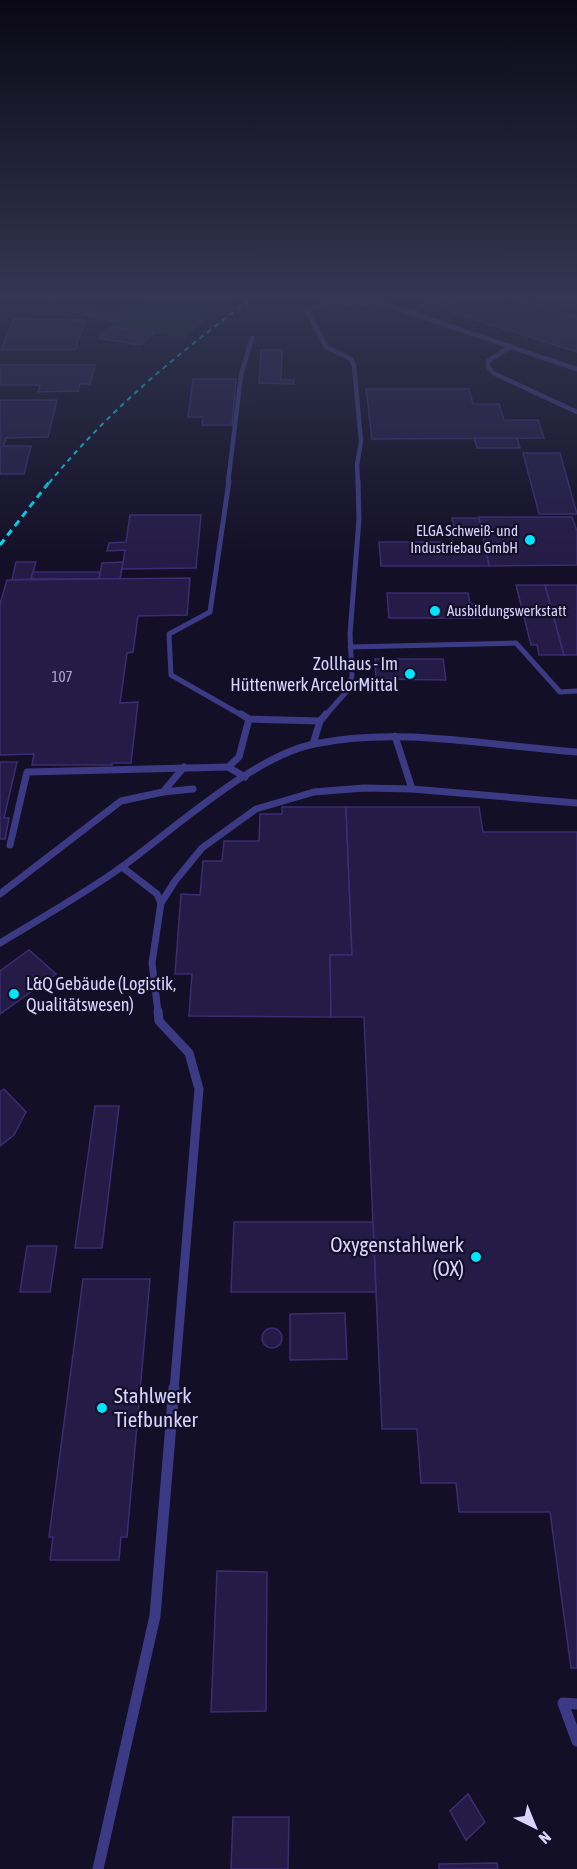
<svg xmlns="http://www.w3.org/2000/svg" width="577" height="1869" font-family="'Asap Condensed',sans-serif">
<rect width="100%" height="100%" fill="#130f26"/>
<path fill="#12302f" d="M145,299h88l-48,38 -41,-5 -101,-28 7,-4c26,4 74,18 95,-1z"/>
<g fill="#241b47" stroke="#3b2d73" stroke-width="1.5">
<path d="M445,299h16l-16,8 -10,-3z"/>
<path d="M461,299h56l60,18v35l-135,-43z"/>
<path d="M536,299h41v12l-11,-3 -6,4 -29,-9z"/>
<path d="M14,319l71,1 -10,30h-74z"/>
<path d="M113,326l31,6 10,1 -14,12 -42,-7z"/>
<path d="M261,350h21l-1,30h13v4l-35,-1z"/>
<path d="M0,365h95l-5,19h-10l-2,7 -40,1 2,-7h-40z"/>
<path d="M193,379h43l-4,46h-30l1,-8h-15z"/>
<path d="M366,389h103l4,15h26l5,16h34l6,18 -172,1z"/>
<path d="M0,400h57l-9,37 -42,1 -3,8h28l-7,28h-24z"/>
<path d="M474,438h43l3,10h-43z"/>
<path d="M523,453h37l17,61h-38z"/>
<path d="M130,515h71l-5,53 -74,1 3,-19 -18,1 2,-8 17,-1z"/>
<path d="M479,517h93l5,14v34l-88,1z"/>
<path d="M452,518h27l2,9h-27z"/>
<path d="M379,542h64l1,7h42l3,17h-108z"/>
<path d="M16,562h20l-5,17 -19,1z"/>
<path d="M123,562l-3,17h-21l3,-16z"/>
<path d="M33,572h67l-1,7h-68z"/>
<path d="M190,578l-3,37 -49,1 -5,36 -6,1 -7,50 18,-1 -7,61h-19v2h-80l2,-11 -34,1v-151l7,-24z"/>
<path d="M516,585h29l19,70h-25l-2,-10h-6z"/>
<path d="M545,585h32v70h-13z"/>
<path d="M387,593h81l2,11h9l3,14h-93z"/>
<path d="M375,659h68l3,21 -70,-1z"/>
<path d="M0,762h17l-13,56h5l-4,21h-5z"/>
<path d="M282,807h64l6,148h-22l1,62 -142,-1 3,-42h-17l6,-80 19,1 3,-34h19l2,-20h35l1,-27h22z"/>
<path d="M346,807h133l4,25h94v836h-6l-21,-156h-91l-3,-29h-35l-4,-54h-35l-18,-412h-33l-1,-62h22z"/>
<path d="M29,950l27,24 -56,40v-43z"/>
<path d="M4,1089l22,23 -12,23 -14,11v-54z"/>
<path d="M95,1106h24l-17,142h-27z"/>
<path d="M234,1222h139l3,70h-145z"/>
<path d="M27,1246h30l-7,46h-30z"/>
<path d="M83,1279h67l-23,258h-6l-2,23h-69l3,-23h-4z"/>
<path d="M345,1313l2,46 -57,1v-46z"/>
<circle cx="272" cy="1338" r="10"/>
<path d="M217,1571l50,1 -1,139 -55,1z"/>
<path d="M468,1794l17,28 -19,18 -16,-29z"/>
<path d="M233,1817h56l-1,52h-57z"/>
<path d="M497,1863l1,6h-59v-5z"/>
</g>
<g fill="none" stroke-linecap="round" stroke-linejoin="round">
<g stroke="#3d3a85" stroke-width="4.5">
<path d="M412,312l22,-13"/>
<path d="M510,347l-22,14v6l5,6 84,39"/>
<path d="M228,483l13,-108 11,-37"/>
<path d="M358,483l-1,-18 4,-24 -7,-76 -3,-6 -25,-12 -19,-37 28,-8 52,3 190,64"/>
</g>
<g stroke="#3d3a85" stroke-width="5">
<path d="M229,481l-19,131 -41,22 2,41 72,41"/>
<path d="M350,647l166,-4 44,49 17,-1"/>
<path d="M325,716l22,-25 5,-15 -2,-42 9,-115 -1,-38"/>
</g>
<g stroke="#3d3a85" stroke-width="7">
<path d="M241,714l8,5 71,2"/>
<path d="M395,736l17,53 165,14"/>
<path d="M313,744l7,-23 6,-7"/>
<path d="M228,767l11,-10 10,-38"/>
<path d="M163,792l21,-25"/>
<path d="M10,845l17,-73 201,-5 17,10"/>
<path d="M122,867l35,27 4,9"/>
<path d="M0,894l121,-93 42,-9 30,-3"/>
<path d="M0,943c41,-25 84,-49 123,-77 51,-37 131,-110 191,-122 87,-18 176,2 263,8"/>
<path d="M158,1012l-6,-49 9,-60 14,-22 27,-33 54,-39 58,-17 50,-4 48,1"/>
</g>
<path stroke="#3d3a85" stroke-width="9" d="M158,1011l1,10 30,32 10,36 -25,301"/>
<g stroke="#3d3a85" stroke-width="11">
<path d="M577,1704l-14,-1 14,38"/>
<path d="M98,1869l57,-253 19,-228"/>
</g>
<path stroke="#00e5ff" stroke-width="2" stroke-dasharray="5 4.5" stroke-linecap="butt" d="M49,483c61,-74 126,-127 202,-184"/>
<path stroke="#00e5ff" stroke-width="3" stroke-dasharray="7 5" stroke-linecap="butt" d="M0,545l50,-64"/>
</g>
<linearGradient id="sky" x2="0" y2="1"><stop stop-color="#0a0815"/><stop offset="0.53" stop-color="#333752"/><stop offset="1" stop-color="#333752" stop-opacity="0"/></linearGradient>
<rect width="577" height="561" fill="url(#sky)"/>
<g fill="#00e5ff" stroke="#130f26" stroke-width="2">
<circle cx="530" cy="540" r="6"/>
<circle cx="435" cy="611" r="6"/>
<circle cx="410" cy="674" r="6"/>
<circle cx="14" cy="994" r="6"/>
<circle cx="476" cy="1257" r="6"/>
<circle cx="102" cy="1408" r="6"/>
</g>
<g text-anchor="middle" stroke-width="4.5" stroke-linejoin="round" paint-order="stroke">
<g font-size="15" fill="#d9d4ff" stroke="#130f26" text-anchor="end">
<text x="518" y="536">ELGA Schweiß- und<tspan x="518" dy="17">Industriebau GmbH</tspan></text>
<text x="447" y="616" text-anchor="start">Ausbildungswerkstatt</text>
</g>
<g font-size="15" fill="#aca6d1">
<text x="62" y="682">107</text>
</g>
<g font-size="18" fill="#d9d4ff" stroke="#130f26" text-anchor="end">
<text x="398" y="670">Zollhaus - Im<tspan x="398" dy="21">Hüttenwerk ArcelorMittal</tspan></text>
<text x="26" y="990" text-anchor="start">L&amp;Q Gebäude (Logistik,<tspan x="26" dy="21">Qualitätswesen)</tspan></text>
</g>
<g font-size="21" fill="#d9d4ff" stroke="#130f26" text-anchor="end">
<text x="464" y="1252">Oxygenstahlwerk<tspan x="464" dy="24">(OX)</tspan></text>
<text x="114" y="1403" text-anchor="start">Stahlwerk<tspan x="114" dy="24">Tiefbunker</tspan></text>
</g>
</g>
<g transform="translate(535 1827) rotate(137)" stroke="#130f26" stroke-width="4.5" paint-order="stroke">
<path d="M0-4.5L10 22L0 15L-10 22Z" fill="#d9d4ff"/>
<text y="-9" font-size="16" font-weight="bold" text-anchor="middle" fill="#d9d4ff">N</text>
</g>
</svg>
